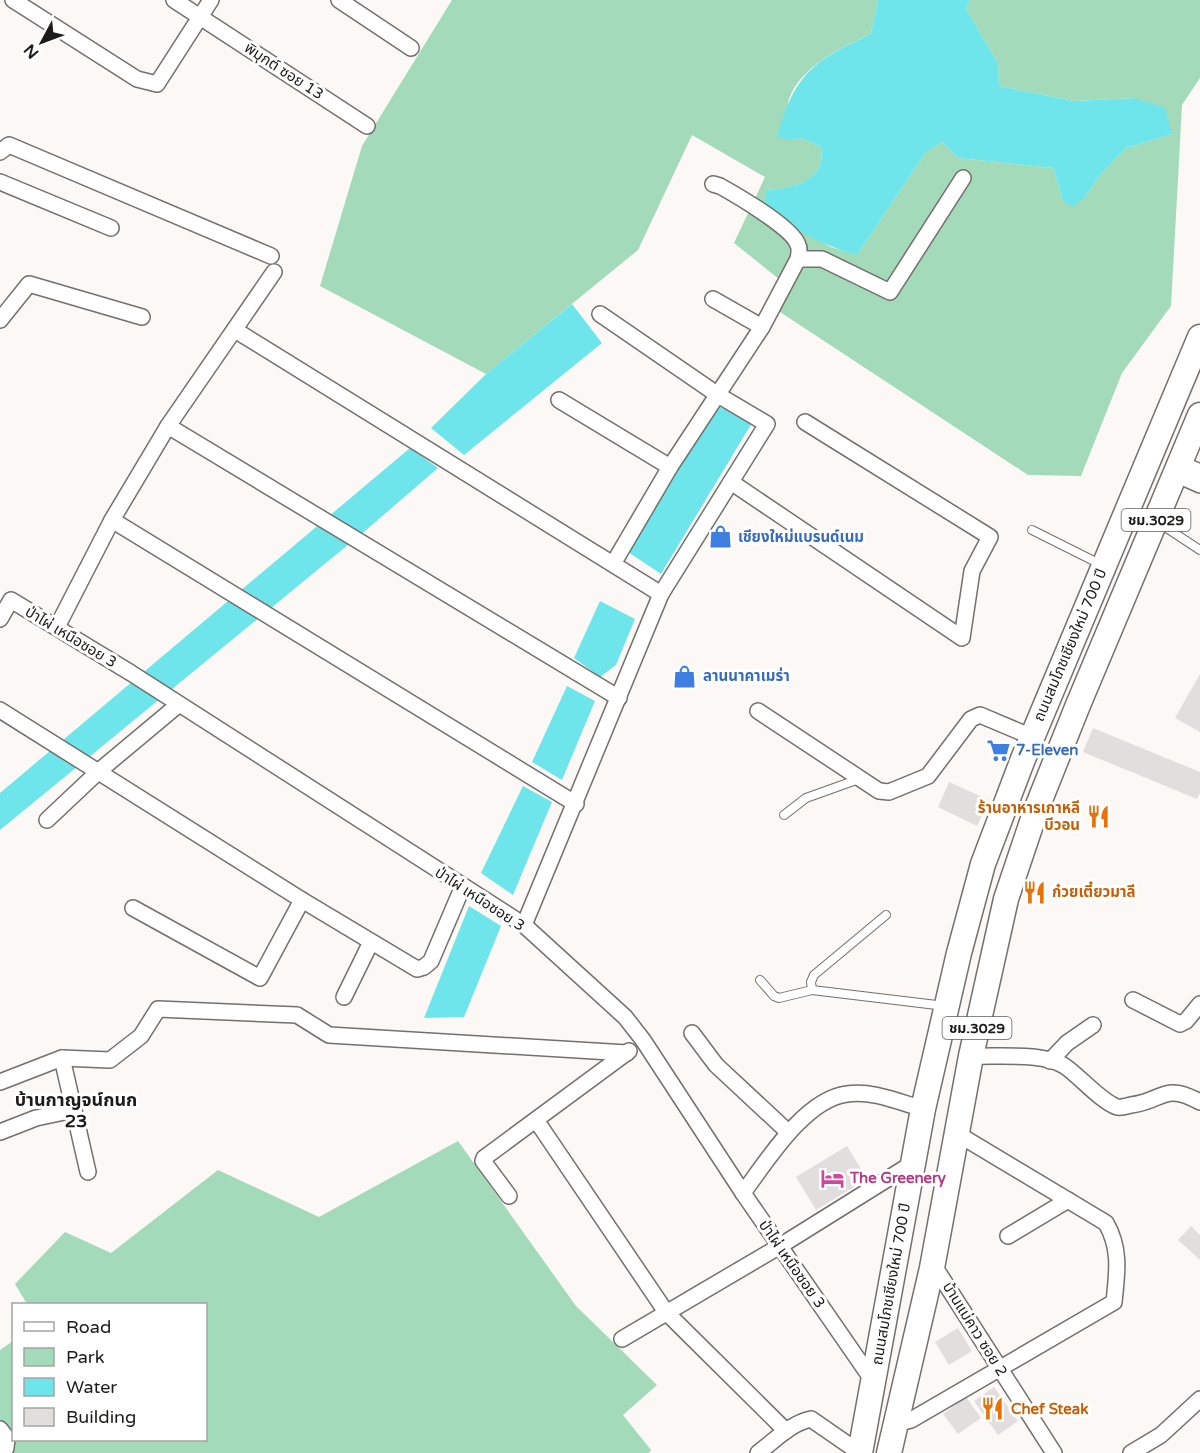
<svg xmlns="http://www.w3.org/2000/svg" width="1200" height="1453" font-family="'Varela Round','Noto Sans Thai',sans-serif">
<rect width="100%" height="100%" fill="#fcf8f5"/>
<g fill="#a3dab9">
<path d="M452,0h426l-7,34c-29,13 -70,32 -82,65 -3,9 0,31 1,41l12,-2 19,9c0,4 1,11 0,15 -7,24 -34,26 -54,28l16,30 48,27 26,8 69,-103 16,-10 16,16 95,10 10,32 21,-2 17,-24 25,-26 46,-14 -38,-36 -60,3 -75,-15 -1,-23 -32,-54 4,-9h230v78l-18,27 -11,201 -49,67 -41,103 -53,-1 -251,-165 12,-23 -55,-44 31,-66 -73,-42 -54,115 -152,124 -166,-88 42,-140z"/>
<path d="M458,1141l118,165 81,79 -34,30 28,35 -2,3h-649v-103l13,-9 1,99h192v-136h-179l-12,-20 50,-52 46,21 107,-83 101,47z"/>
</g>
<g fill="#6de5ea">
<path d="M878,0h92l-4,9 32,54 1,23 75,15 60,-3 31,10 7,26 -46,14 -25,26 -17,24 -12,9 -9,-7 -10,-32 -95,-10 -16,-16 -16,10 -69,103c-33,-9 -69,-27 -93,-52l3,-13c19,-2 47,-4 54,-28 1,-4 0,-11 0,-15l-19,-9 -12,2 -13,-3c18,-64 36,-76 94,-103z"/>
<path d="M572,304l30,39 -138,112 -33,-27 55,-54z"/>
<path d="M718,406l34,17 -91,151 -33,-22z"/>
<path d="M410,448l28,20 -73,63 -365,299v-37z"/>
<path d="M600,601l35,18 -19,46 -16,12 -26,-19z"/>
<path d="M567,686l28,15 -33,79 -30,-18z"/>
<path d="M523,786l29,16 -39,93 -32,-22z"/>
<path d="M469,906l32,20 -37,91 -40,1z"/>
</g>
<g fill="#e3dede">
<path d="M1200,674v58l-25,-14z"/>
<path d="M1093,728l107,44v21l-3,6 -114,-47z"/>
<path d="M949,782l40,18 -12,26 -39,-19z"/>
<path d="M847,1146l20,33 -51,31 -20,-33z"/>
<path d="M1191,1226l9,9v25l-22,-20z"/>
<path d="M958,1328l14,23 -23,14 -14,-23z"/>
<path d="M994,1387l24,34 -20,14 -24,-34z"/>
<path d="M966,1397l15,21 -23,16 -15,-20z"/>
</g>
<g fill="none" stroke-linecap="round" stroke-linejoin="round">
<defs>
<g id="lane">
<path d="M1159,523l41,27"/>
<path d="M1032,530l68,34"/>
<path d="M784,815l22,-17 53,-19"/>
<path d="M760,980l14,16 5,2 33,-8 133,16"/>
<path d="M812,990l-1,-8 3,-7 72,-60"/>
</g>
<g id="street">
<path d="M13,0l124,79 20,5 54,-84"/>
<path d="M174,0l193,126"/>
<path d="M339,0l72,48"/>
<path d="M0,152l9,-7 262,111"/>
<path d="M0,182l111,46"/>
<path d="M713,184l7,2c16,9 73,42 78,59 2,4 1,9 0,14l-36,68 -49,-28"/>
<path d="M798,259h24l68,33 73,-114"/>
<path d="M0,320l29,-36 113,33"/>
<path d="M235,330l426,264"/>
<path d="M559,400l111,67"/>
<path d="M168,426l451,272"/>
<path d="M1179,463l21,9"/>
<path d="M1175,474l25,11"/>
<path d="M731,482l231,156 10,-67 18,-34 -185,-115"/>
<path d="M112,520l464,284"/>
<path d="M613,564l57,-97 92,-140"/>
<path d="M0,619l11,-19 120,73 393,252 101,92 18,23 100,153 130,188"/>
<path d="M57,627l55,-107 56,-94 106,-154"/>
<path d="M0,710l302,190 115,69 7,-2 7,-6 32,-75"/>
<path d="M758,711l121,80 10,1 39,-16 43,-57 9,-4 52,22"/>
<path d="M47,820l52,-49 79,-66"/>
<path d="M133,908l127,70 42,-78"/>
<path d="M524,925l137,-331 106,-170 -49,-29 -118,-81"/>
<path d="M344,997l27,-55"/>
<path d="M1133,1000l47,24 6,-3 14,-17"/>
<path d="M692,1033l24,32 72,67"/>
<path d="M971,1056c26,1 74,-4 95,11 14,10 36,35 51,40 4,1 10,-1 14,-2 33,-4 32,-23 69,-3"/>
<path d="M1050,1061l17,-18 26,-18"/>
<path d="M0,1082l62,-24"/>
<path d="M536,1120l130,192 120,119"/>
<path d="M0,1132l36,-14 38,-8"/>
<path d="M88,1172l-26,-114 48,2 31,-24 17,-27 139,6 32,20 298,18"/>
<path d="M743,1193c23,-31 62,-94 104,-99 25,-4 52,8 76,15"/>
<path d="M509,1196l-26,-35 1,-3 145,-107"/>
<path d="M1008,1236l60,-36"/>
<path d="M932,1268l6,4 116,181"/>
<path d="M622,1339l158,-93 133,-83"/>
<path d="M895,1424l16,-4 203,-118c3,-29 7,-53 -8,-79l-150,-90"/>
<path d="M0,1429l7,9 -1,10 -5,5"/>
<path d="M758,1453c16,-12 33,-30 53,-34l49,34"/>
<path d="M1131,1453l30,-18 39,-36"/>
</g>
<g id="primary">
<path d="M860,1453l63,-344 36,-156 24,-89 40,-105 177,-422"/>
<path d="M889,1453l43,-185 39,-212 35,-157 30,-89 42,-105 122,-290"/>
</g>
</defs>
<use href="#lane" stroke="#73706d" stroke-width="10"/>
<use href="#street" stroke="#73706d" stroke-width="18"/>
<use href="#primary" stroke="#73706d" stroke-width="27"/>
<use href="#lane" stroke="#fff" stroke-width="8"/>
<use href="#street" stroke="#fff" stroke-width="15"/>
<use href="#primary" stroke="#fff" stroke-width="24"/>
</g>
<defs>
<symbol id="shop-bare" viewBox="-9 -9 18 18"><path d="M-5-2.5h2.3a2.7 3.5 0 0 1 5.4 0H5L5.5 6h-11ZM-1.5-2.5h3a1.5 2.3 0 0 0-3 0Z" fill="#3f7fe0" stroke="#fff" stroke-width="2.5" paint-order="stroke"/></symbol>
<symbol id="supermarket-bare" viewBox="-9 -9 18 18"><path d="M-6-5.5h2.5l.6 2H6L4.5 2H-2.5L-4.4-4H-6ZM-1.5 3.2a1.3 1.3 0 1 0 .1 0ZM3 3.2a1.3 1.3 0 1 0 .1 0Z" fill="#3f7fe0" stroke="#fff" stroke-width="2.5" paint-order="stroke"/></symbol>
<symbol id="restaurant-bare" viewBox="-9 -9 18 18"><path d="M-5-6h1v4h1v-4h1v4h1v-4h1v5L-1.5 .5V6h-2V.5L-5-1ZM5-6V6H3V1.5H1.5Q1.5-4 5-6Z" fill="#e8710a" stroke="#fff" stroke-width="2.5" paint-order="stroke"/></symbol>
<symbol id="hotel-bare" viewBox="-9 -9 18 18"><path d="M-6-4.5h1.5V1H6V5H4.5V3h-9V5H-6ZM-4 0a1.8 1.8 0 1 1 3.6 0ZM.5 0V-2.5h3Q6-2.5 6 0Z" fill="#d1479c" stroke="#fff" stroke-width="2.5" paint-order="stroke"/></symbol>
</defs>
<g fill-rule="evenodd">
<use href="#shop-bare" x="704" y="520" width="33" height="33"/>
<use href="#shop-bare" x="668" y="660" width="33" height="33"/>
<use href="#supermarket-bare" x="982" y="734" width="33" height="33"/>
<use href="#restaurant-bare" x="1082" y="800" width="33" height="33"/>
<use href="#restaurant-bare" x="1018" y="876" width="33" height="33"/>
<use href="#hotel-bare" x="816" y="1162" width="33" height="33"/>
<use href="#restaurant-bare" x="976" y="1392" width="33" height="33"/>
</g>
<g text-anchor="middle" stroke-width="6" stroke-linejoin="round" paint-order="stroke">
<g fill="#fff" stroke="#605f5f" stroke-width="1.5">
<rect x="1121.5" y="509" width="69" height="22" rx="4.5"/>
<rect x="942.5" y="1017" width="69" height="22" rx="4.5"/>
</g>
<g font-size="14" font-weight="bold" fill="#1c1b1a">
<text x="1156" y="525">ชม.3029</text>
<text x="977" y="1033">ชม.3029</text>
</g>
<g font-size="15" fill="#1c1b1a" stroke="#fff">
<text transform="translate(284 71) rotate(33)" y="5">พิมุกต์ ซอย 13</text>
<text transform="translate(71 637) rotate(31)" y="5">ป่าไผ่ เหนือซอย 3</text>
<text transform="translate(1070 645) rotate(-67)" y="5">ถนนสมโภชเชียงใหม่ 700 ปี</text>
<text transform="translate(480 899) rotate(33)" y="5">ป่าไผ่ เหนือซอย 3</text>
<text transform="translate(792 1264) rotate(55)" y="5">ป่าไผ่ เหนือซอย 3</text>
<text transform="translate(891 1284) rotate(-80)" y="5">ถนนสมโภชเชียงใหม่ 700 ปี</text>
<text transform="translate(975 1329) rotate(58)" y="5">บ้านแม่คาว ซอย 2</text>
</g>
<g font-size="15" font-weight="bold" fill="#366cbe" stroke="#fff" text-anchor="start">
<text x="738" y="542">เชียงใหม่แบรนด์เนม</text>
<text x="703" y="681">ลานนาคาเมร่า</text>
<text x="1016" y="755">7-Eleven</text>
</g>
<g font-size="15" font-weight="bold" fill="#c56008" stroke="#fff" text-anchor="start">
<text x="1080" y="813" text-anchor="end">ร้านอาหารเกาหลี<tspan x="1080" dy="17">บีวอน</tspan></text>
<text x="1052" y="897">ก๋วยเตี๋ยวมาลี</text>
<text x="1011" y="1414">Chef Steak</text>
</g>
<g font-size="15" font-weight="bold" fill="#b23c85" stroke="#fff" text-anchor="start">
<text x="850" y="1183">The Greenery</text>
</g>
<g font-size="18" font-weight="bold" fill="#1c1b1a" stroke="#fff">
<text x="76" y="1106">บ้านกาญจน์กนก<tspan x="76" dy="21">23</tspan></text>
</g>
</g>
<rect x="12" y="1303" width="195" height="138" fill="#ffffff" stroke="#a4a4a3" stroke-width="1.5"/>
<rect x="24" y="1322" width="30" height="9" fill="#ffffff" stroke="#a4a4a3" stroke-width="1.5"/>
<text x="66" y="1333" font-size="18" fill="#1c1b1a">Road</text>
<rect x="24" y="1348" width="30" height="18" fill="#a3dab9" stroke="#a4a4a3" stroke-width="1.5"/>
<text x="66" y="1363" font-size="18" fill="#1c1b1a">Park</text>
<rect x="24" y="1378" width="30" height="18" fill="#6de5ea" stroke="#a4a4a3" stroke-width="1.5"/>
<text x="66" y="1393" font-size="18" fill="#1c1b1a">Water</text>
<rect x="24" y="1408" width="30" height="18" fill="#e3dede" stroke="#a4a4a3" stroke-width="1.5"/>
<text x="66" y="1423" font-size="18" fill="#1c1b1a">Building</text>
<g transform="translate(42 42) rotate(229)" stroke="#ffffff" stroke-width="4.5" paint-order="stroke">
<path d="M0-4.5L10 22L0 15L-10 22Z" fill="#1c1b1a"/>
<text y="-9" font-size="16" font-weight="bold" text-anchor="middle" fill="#1c1b1a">N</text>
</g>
</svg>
